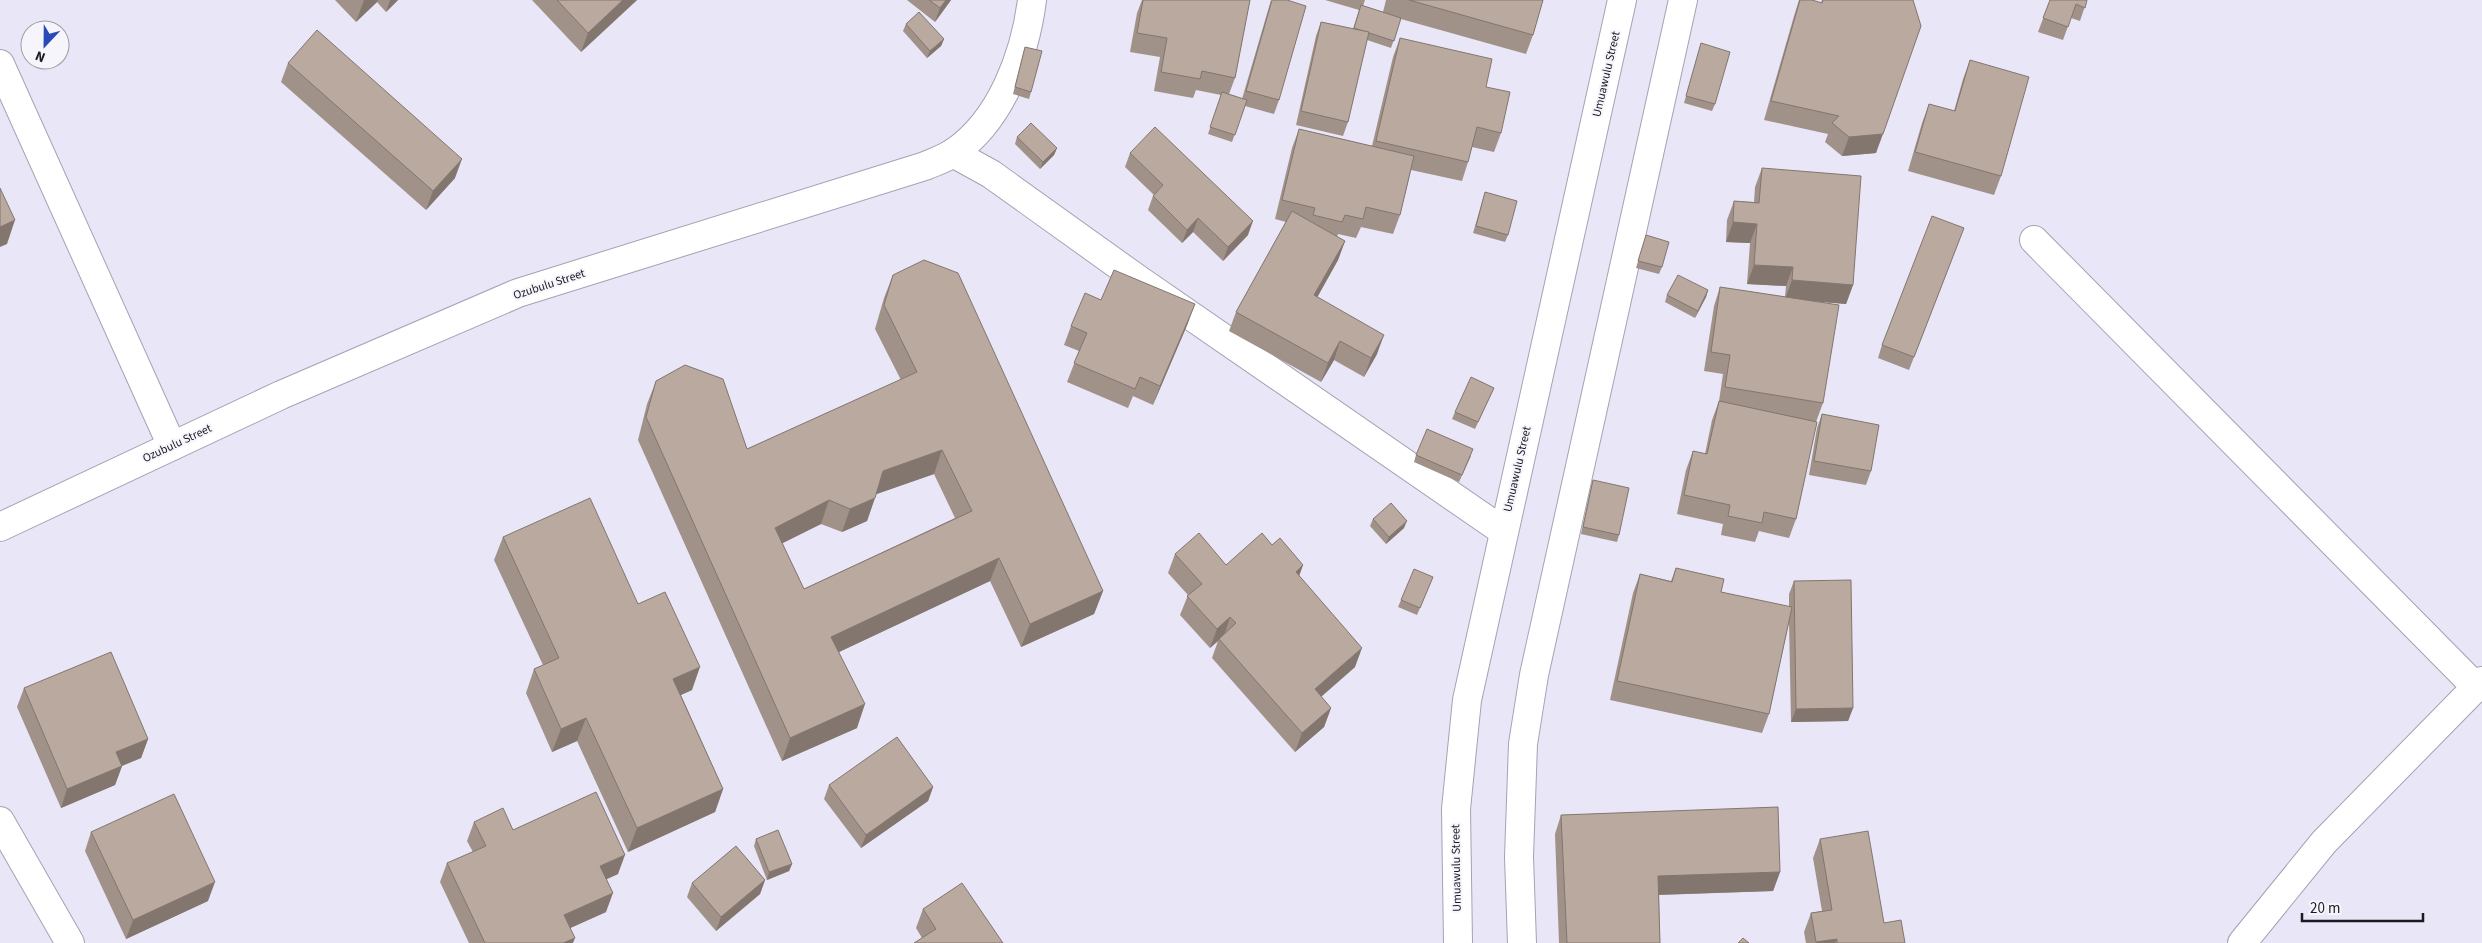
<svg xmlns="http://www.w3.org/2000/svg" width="2482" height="943" font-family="'Source Sans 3',sans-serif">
<rect width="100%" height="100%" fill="#e9e6f8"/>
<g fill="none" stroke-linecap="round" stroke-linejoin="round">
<defs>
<g id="minor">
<path d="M0,64l172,382"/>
<path d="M953,153l38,21 148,106 364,251"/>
<path d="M2034,240l443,448"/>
<path d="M0,527l281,-132 237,-102 407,-127c9,-4 19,-7 28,-13 48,-32 72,-98 79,-153"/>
<path d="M0,821l70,122"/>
<path d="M2242,943l82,-101 158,-161"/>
</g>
<g id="major">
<path d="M1458,943l-2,-134 11,-109 155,-700"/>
<path d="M1522,943l-3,-86 4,-113 11,-69 149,-675"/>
</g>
</defs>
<use href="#minor" stroke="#a4a2b3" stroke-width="30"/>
<use href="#major" stroke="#a4a2b3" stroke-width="30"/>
<use href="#minor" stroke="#fff" stroke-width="28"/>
<use href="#major" stroke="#fff" stroke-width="28"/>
</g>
<g fill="#a09189" fill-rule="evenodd">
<path d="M335,0h63l-12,12 -9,-10 -21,20z"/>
<path d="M532,0h105l-56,52z"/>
<path d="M907,0h44l-16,22z"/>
<path d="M1142,0h108l-15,78 -6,16 13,5 29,-99 8,100 -5,14 -29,-8 -13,36 -24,-8 13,-39 -25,-5 -3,8 -39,-7 6,-34 -30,-5 7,-39z"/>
<path d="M1325,0h40l-2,6 20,6 3,-12h157l-10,35 -7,19 -125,-35 -10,29 -24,-8 -19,82 -5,14 -47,-11 20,-89 5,-14 32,7 6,-19z"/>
<path d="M1799,0l22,3 1,-3h91l-37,153 -34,3 -17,-14 3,-8 -64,-14 30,-104z"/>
<path d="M2050,0h37l-7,21 -9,-3 -8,22 -25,-8z"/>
<path d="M906,24l38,15 -3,7 -14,12 -24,-27z"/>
<path d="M1400,38l86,49 15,46 -7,19 -22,-5 -4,15 -6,19 -51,-11 -11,45 -7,19 -32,-7 -5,11 -18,-4 -1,3 8,4 -7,19 -21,37 60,57 -13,23 -30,-17 -13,22 -92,-51 7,-19 50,-90 -11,-3 17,-71 7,-19 73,17 21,-89z"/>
<path d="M1701,43l14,61 -3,7 -28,-8z"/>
<path d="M1025,47l6,45 -2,7 -16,-5 10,-40z"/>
<path d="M1970,60l31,116 -7,19 -86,-24 14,-48 7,-19 25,7 9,-32z"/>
<path d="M288,63l167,115 -29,32 -145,-128z"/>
<path d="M1017,137l40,11 -3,7 -14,14 -25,-25z"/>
<path d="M1130,153l118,82 -25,26 -30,-29 -11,11 -34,-33 5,-14 1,-1 -29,-28z"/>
<path d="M1762,168l91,117 -7,19 -33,-3 10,102 -7,19 -20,97 -7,19 -30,-7 -4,11 -34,-7 2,-11 -46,-10 9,-44 7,-19 12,3 7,-34 7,-19 4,-27 -19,-3 10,-65 6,-19 65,10 1,-11 -39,-2 3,-41 -24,-1 1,-22 7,-19 20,1 1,-15z"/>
<path d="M1485,192l23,43 -3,7 -32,-9z"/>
<path d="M1646,235l16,32 -3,7 -23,-6z"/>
<path d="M1959,241l-50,129 -31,-12 4,-13z"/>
<path d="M893,275l210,316 -9,23 -73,33 -31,-66 -151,71 18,76 -75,33 -144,-321 9,-36 9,-23 91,68 154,-69 -26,-51 9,-31zM934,474l21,44 -151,71 -22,-46 39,-19 21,8 25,-11 9,-27z"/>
<path d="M1708,290l-2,7 -11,21 -30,-16 2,-7z"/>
<path d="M1101,300l87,23 -35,82 -20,-9 -5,12 -61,-26 12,-31 -15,-6 7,-19z"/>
<path d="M1494,388l-19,41 -23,-10 3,-7z"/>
<path d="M1822,414l49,57 -5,14 -57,-10 8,-47z"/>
<path d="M1416,455l55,1 -12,26 -45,-20z"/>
<path d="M1593,480l26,55 -2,7 -36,-8 10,-47z"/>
<path d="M1373,519l31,9 -18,16 -16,-18z"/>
<path d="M503,537l135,67 54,86 -11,5 42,94 -8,23 -87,40 -51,-111 -25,11 -26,-59 8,-24 9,-4 -49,-105z"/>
<path d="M1272,545l31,20 -4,11 56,91 -34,30 10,11 -7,19 -29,25 -83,-94 6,-17 -8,7 -30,-33 8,-20 -20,-22 7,-19 51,11z"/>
<path d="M1676,568l45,24 68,15v-13l5,-13 59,127 -5,13 -57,1 -2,-100 -20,92 -7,19 -152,-33 23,-107 7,-19 31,7z"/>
<path d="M1430,584l-13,31 -19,-8 3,-7z"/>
<path d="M24,688l124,51 -7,19 -19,8 -7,19 -54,23 -44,-101z"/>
<path d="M829,785l104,2 -5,14 -67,47 -37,-49z"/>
<path d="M1561,815l219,57 -7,19 -114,4 1,48h-101l-4,-109z"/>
<path d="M474,822l39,8 105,44 -11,5 -1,33 -36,16 3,15h-104l-29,-61 7,-19 26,-11 -6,-11z"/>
<path d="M91,832l117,69 -82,38 -41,-88z"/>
<path d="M756,839l36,25 -3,7 -22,9 -13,-34z"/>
<path d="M1820,839l64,84 21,20h-99l-2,-11 7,-19 11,-2 -9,-53z"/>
<path d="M765,880l-5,14 -44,37 -29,-34 5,-14z"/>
<path d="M923,909l80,34 -81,-5 -6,-10z"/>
</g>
<g fill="#82766f">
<path d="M364,0h14l-1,2 -21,20z"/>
<path d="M390,0h8l-12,12z"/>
<path d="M623,0h14l-56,52 7,-19z"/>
<path d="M946,0h5l-16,22 5,-14z"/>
<path d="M944,39l-3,7 -14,12 3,-7z"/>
<path d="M1883,134l-7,19 -34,3 7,-19z"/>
<path d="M1057,148l-3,7 -14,14 3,-7z"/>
<path d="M462,159l-7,19 -29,32 7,-19z"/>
<path d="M1198,218l-5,14 -11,11 5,-13z"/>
<path d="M15,220l-8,24 -7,3v-20z"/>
<path d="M1253,221l-5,14 -25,26 5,-14z"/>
<path d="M1733,222l24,2 -7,19 -24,-1z"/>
<path d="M1345,241l-7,19 -30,54 6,-19z"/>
<path d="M1754,265l39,2 -7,19 -39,-2z"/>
<path d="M1792,280l61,5 -7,19 -61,-5z"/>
<path d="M1708,290l-2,7 -11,21 3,-7z"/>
<path d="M1195,304l-7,19 -35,82 7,-19z"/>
<path d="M1384,335l-7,19 -13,23 7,-19z"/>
<path d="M1340,341l-6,19 -13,22 7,-19z"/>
<path d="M942,450l-8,24 -60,21 9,-24z"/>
<path d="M875,498l-8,23 -25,11 8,-23z"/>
<path d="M829,500l-8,24 -54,27 8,-23z"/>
<path d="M1407,521l-3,7 -18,16 3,-7z"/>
<path d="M999,558l-9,23 -168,79 9,-23z"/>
<path d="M1303,565l-7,19v-12z"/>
<path d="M1103,591l-9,23 -73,33 9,-23z"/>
<path d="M1230,617l-6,19 -5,3 -1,2 -8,7 7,-19z"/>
<path d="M1362,648l-7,19 -47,41 7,-19z"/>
<path d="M700,667l-8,23 -27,12 8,-23z"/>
<path d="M865,704l-8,24 -75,33 8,-23z"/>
<path d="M1331,708l-7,19 -29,25 7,-19z"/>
<path d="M1853,708l-5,13 -57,1 5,-13z"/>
<path d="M586,718l-9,23 -25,11 9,-23z"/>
<path d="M148,739l-7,19 -32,13 7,-19z"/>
<path d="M122,766l-7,19 -54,23 6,-19z"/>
<path d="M933,787l-5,14 -67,47 5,-13z"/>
<path d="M723,789l-8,23 -87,40 9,-24z"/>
<path d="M625,855l-7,19 -25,11 7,-19z"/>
<path d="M792,864l-3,7 -22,9 2,-8z"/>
<path d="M1780,872l-7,19 -122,4 7,-19z"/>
<path d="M765,880l-5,14 -44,37 5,-14z"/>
<path d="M215,882l-7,19 -82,38 7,-19z"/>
<path d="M613,893l-7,19 -49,22 7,-19z"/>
<path d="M575,938l-2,5h-10z"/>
<path d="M1837,939l-2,4h-19v-1z"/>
</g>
<g fill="#baa99f" stroke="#82766f" fill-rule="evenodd">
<path d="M557,0h66l-35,33z"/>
<path d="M929,0h17l-6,8z"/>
<path d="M1143,0h107l-15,78 -33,-7 -2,8 -39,-7 6,-34 -30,-5z"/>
<path d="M1272,0h15l19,6 -27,94 -33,-9z"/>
<path d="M1409,0h134l-10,35z"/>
<path d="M1800,0h12l10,3 1,-3h90l8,26 -38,108 -34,3 -17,-14 7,-7 -68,-15z"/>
<path d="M2050,0h37l-2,8 -9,-4 -8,23 -25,-9z"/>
<path d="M1361,5l40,13 -7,23 -40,-13z"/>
<path d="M919,12l25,27 -14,12 -24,-27z"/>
<path d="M1321,22l48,10 -21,90 -47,-11z"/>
<path d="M317,30l145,129 -29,32 -145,-128z"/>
<path d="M1400,38l92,21 -6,28 24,5 -9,41 -24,-6 -9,35 -92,-21z"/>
<path d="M1701,43l29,9 -15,52 -29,-8z"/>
<path d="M1025,47l17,4 -11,41 -16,-5z"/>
<path d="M1970,60l59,17 -28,99 -86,-24 14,-48 26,7z"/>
<path d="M1222,92l25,8 -12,35 -25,-8z"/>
<path d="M1031,123l26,25 -14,14 -26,-25z"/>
<path d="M1155,127l98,94 -25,26 -30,-29 -11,12 -34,-34 10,-11 -33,-32z"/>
<path d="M1299,129l115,27 -14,59 -34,-8 -3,12 -18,-4 -3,7 -29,-7 2,-7 -33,-8z"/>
<path d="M1762,168l99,8 -8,109 -61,-5 1,-13 -39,-2 3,-41 -24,-2 1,-21 25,2z"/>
<path d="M0,188l15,32 -15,7z"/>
<path d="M1485,192l32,9 -9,34 -32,-9z"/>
<path d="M1292,211l53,30 -31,54 70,40 -13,23 -31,-17 -12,22 -92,-51z"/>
<path d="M1932,216l32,12 -50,129 -32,-12z"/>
<path d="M1646,235l23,7 -7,25 -24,-6z"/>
<path d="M924,260l34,13 145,318 -73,33 -31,-66 -168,79 34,67 -75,34 -144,-321 10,-36 29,-16 38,14 24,70 170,-77 -33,-67 9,-30zM942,450l30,61 -168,78 -29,-61 54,-28 21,9 25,-11 8,-27z"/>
<path d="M1114,270l81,34 -35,82 -20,-9 -5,12 -61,-26 13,-30 -16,-7 14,-33 16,7z"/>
<path d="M1678,275l30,15 -10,21 -31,-16z"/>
<path d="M1720,287l119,18 -16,98 -98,-16 5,-32 -19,-3z"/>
<path d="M1471,377l23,11 -16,34 -23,-10z"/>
<path d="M1719,401l98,21 -21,97 -32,-7 -2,11 -34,-7 2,-11 -46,-10 9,-44 14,3z"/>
<path d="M1822,414l57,11 -8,46 -57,-10z"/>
<path d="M1427,429l46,20 -11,26 -46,-20z"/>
<path d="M1593,480l36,8 -10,47 -36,-8z"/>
<path d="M590,498l48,106 27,-12 35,75 -27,12 50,110 -86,39 -51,-110 -25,11 -27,-60 25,-11 -56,-121z"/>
<path d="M1391,503l16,18 -18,16 -16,-18z"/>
<path d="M1199,533l27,32 36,-32 10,12 8,-7 23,27 -7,7 66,76 -47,41 16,19 -29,25 -83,-94 17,-16 -6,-6 -13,12 -30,-33 15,-12 -27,-30z"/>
<path d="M1676,568l48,11 -3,13 71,15 -23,107 -152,-33 23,-107 32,8z"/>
<path d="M1414,569l19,8 -13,31 -19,-8z"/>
<path d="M1851,580l2,128 -57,1 -2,-128z"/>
<path d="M111,652l37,87 -32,13 6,14 -55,23 -43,-101z"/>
<path d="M897,737l36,50 -67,48 -37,-50z"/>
<path d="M596,792l29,63 -25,11 13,27 -49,22 11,23 -12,5h-78l-38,-80 39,-17 -12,-24 29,-14 10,22z"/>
<path d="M174,794l41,88 -82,38 -42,-88z"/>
<path d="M1778,807l2,65 -122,4 2,67h-93l-6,-128z"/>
<path d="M778,830l14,34 -23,8 -13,-33z"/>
<path d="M1868,831l16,92 17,-3 4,23h-68v-4l-21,3 -5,-29 21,-3 -12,-71z"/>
<path d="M736,846l29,34 -44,37 -29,-34z"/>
<path d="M962,883l41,60h-89l22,-14 -13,-20z"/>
<path d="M1743,938l6,5h-11z"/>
</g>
<g text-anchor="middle" stroke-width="4" stroke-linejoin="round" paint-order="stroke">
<g font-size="12" fill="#1b1a21" stroke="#f6f5fc">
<text transform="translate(1606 74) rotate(-77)" y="4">Umuawulu Street</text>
<text transform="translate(549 284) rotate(-18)" y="4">Ozubulu Street</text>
<text transform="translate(177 443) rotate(-25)" y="4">Ozubulu Street</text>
<text transform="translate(1517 469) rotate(-77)" y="4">Umuawulu Street</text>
<text transform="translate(1456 868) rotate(-91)" y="4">Umuawulu Street</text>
</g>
</g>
<g transform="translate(45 45) rotate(202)"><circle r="24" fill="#f6f5fc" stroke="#9e9da4"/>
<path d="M0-4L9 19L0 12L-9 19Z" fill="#2b4aba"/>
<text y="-8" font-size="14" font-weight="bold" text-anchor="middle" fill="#1b1a21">N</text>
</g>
<path d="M2302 913v8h121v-8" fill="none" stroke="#1b1a21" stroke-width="2.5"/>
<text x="2310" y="913" font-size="15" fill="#1b1a21" stroke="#f6f5fc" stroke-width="4" paint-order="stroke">20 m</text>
</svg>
